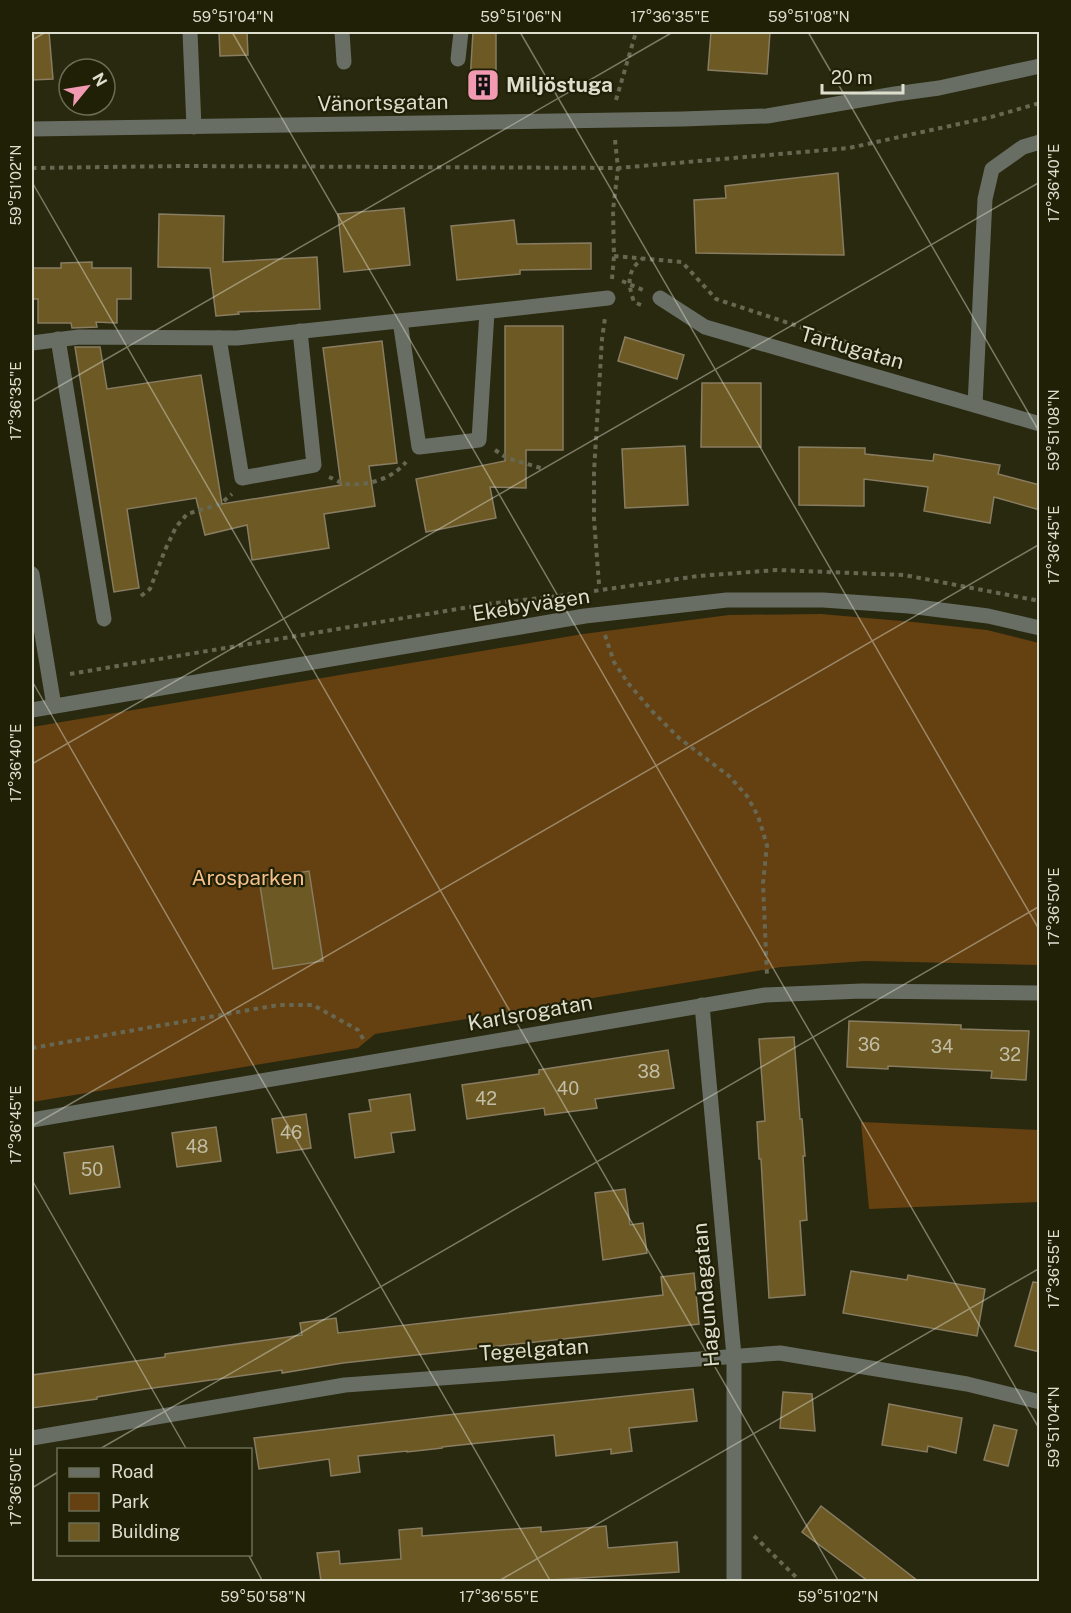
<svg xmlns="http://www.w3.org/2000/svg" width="1071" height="1613" font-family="'Public Sans',sans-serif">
<rect width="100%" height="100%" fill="#292910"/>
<g fill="#654011">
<path d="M821,614l92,8 74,8 52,13v322l-174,-4 -84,6 -406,67 -17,14 -326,54v-375l551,-93 146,-19z"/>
<path d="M861,1122l178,8v72l-170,7z"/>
</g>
<g fill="#6d5924" stroke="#887c61" stroke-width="1.5">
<path d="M32,32h17l4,47 -21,1z"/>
<path d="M219,32h28l1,23 -28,1z"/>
<path d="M473,32h23v66h-27z"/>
<path d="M711,32h59l-3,42 -59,-4z"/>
<path d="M838,173l6,82 -148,-2 -2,-53 32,-2 -1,-12z"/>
<path d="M404,208l6,57 -66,7 -6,-58z"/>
<path d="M159,214l65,2 -1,46 94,-5 3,52 -82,3 1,2 -23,2 -6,-48 -52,-1z"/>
<path d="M514,220l3,24 74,-1v26l-71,1v4l-63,6 -6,-54z"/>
<path d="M92,262v6h39v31h-14v24l-21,-1 1,5 -25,1 -1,-5h-33v-24h-6v-31h29v-5z"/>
<path d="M505,326h58v124h-37v38l-36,-1 6,31 -70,14 -10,-53 89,-18z"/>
<path d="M625,337l59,18 -7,24 -59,-18z"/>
<path d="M382,341l15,122 -28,3 6,40 -51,8 5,34 -77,12 -5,-35 -42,10 -9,-37 -69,11 12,79 -25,4 -39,-245h25l7,42 94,-14 21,129 119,-19 -18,-137z"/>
<path d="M702,383h59v64h-60z"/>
<path d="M685,446l3,59 -63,3 -3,-59z"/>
<path d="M799,447l66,1v6l68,7 1,-7 66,11 -2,9 42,11v25l-46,-13 -4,26 -66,-12 4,-24 -64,-8v27l-65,-1z"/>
<path d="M309,871l14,90 -50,8 -14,-90z"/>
<path d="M849,1021l112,4v4l68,2 -3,49 -35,-2 1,-7 -104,-5v3l-41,-2z"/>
<path d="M794,1037l6,82h2l3,37h-2l4,64 -7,1 5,74 -36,3 -8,-139h-2l-2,-37 8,-1 -6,-82z"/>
<path d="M668,1050l6,38 -79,11 2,9 -52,7 -1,-7 -77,11 -5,-34 77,-11v-4z"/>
<path d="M410,1094l5,36 -24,3 3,19 -39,6 -6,-44 22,-3 -2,-11z"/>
<path d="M306,1114l5,34 -34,5 -5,-34z"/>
<path d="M216,1127l5,34 -44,6 -5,-34z"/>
<path d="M113,1146l7,41 -50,7 -6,-41z"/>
<path d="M625,1189l5,36 13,-2 4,30 -44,7 -8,-67z"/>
<path d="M851,1271l56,9 1,-5 77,14 -8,47 -134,-23z"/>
<path d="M694,1273l5,51 -356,39 -61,10v-3l-136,19 -49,8v2l-65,9v-33l133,-18v-3l137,-19 -2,-12 36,-5 2,15 325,-38 -2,-18z"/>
<path d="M1033,1282l7,1v69l-25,-6z"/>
<path d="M693,1389l4,32 -68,7 3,23 -21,3v-5l-55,7 -2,-21 -112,12v1l-35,4v-1l-49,5 2,16 -29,4 -2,-17 -70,10 -5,-31 184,-22z"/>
<path d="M783,1392l29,2 3,37 -35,-3z"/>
<path d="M889,1404l73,14 -6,35 -28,-7 -1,6 -45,-7z"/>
<path d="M994,1425l23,5 -9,36 -24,-6z"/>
<path d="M821,1506l39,30 58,45h-50l-66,-49z"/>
<path d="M606,1526l2,22 69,-6 2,30 -147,9h-211l-4,-28 22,-2 1,13 61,-5 -2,-29 23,-2v8l119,-9v5z"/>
</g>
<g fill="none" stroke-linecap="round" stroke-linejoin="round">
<g stroke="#676752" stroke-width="4" stroke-dasharray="4.5 4.5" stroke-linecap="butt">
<path d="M616,100l20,-68"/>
<path d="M32,168l150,-2 436,2 231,-20 142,-31 49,-14"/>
<path d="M614,256l68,6 34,37 160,53"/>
<path d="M612,279l2,-23 -1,-46 5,-42 -3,-28"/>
<path d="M622,281l21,9"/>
<path d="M641,305l-7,-3c-6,-18 -8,-30 8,-43"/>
<path d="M495,450l12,8 37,11"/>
<path d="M329,477c5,2 11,6 17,7 22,2 46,-5 60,-22"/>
<path d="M599,584l-5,-65v-47l8,-133 3,-21"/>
<path d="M594,591l104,-15 79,-6 127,5 136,26"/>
<path d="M141,596l9,-7 15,-39 11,-23 11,-13 33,-10 12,-10"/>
<path d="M605,635l9,27 14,21 24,28 27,27 50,38 18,20 11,20 9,29 -4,38 4,93"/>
<path d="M70,674l417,-70 97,-11"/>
<path d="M32,1048l246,-43h35l45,25 7,12"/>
<path d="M754,1536l47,46"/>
</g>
<g stroke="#686e63" stroke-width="15">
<path d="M190,32l4,95"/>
<path d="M342,32l2,30"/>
<path d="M458,59l3,-27"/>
<path d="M32,129l651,-10 84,-3 128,-22 44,-6 101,-22"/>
<path d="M660,298l45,29 335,97"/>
<path d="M400,321l19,126 60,-7 8,-128"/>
<path d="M219,338l23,140 72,-13 -14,-134"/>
<path d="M58,339l46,280"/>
<path d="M32,343l47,-6 158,1 228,-24 143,-16"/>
<path d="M975,405l10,-206 7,-30 31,-22 17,-5"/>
<path d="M32,574l22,132"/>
<path d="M32,710l553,-94 142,-16h96l86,6 79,10 52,12"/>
<path d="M702,1005l32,351v226"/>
<path d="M32,1120l733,-125 97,-4 178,2"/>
<path d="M32,1438l313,-53 435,-32 187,31 73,18"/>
</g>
</g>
<path fill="none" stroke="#dddece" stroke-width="1.5" stroke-opacity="0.45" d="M232,32l808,1398M520,32l520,899M808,32l232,401M32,40l14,-8M32,182l807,1400M32,402l641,-370M32,681l519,901M32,764l1008,-582M32,1126l1008,-582M32,1180l155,270M98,1450l942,-544M32,1488l26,-16M248,1554l15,28M497,1582l543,-314"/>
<defs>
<symbol id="building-square" viewBox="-11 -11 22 22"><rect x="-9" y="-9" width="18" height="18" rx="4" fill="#f19ab1" stroke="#1f2006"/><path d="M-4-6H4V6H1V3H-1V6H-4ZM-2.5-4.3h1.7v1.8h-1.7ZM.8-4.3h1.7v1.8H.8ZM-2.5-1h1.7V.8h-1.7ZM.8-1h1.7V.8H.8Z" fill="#111"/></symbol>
</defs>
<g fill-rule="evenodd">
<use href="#building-square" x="464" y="66" width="38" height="38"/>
</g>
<g text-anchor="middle" stroke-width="4.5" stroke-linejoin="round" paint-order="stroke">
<g font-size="18" fill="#c1bda4">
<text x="869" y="1051">36</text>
<text x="942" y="1053">34</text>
<text x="1010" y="1061">32</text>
<text x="649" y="1078">38</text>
<text x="568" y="1095">40</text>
<text x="486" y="1105">42</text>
<text x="291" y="1139">46</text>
<text x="197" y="1153">48</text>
<text x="92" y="1176">50</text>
</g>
<g font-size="21" font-weight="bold" fill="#dddece" stroke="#1f2006" text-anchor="start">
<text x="506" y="92">Miljöstuga</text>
</g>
<g font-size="21" fill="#dddece" stroke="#1f2006">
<text transform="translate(383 103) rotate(-1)" y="7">Vänortsgatan</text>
<text transform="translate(852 348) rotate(16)" y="7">Tartugatan</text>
<text transform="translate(531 605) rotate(-9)" y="7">Ekebyvägen</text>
<text transform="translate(530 1013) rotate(-10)" y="7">Karlsrogatan</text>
<text transform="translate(706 1295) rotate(-95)" y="7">Hagundagatan</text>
<text transform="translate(534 1350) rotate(-4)" y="7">Tegelgatan</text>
</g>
<g font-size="21" fill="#f6c18a" stroke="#1f2006">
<text x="248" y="885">Arosparken</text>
</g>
</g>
<rect width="1071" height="1613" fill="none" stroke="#1f2006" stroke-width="66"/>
<rect x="57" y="1448" width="195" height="108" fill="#1f2006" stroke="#6b6c56" stroke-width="1.5"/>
<rect x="69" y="1468" width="30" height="9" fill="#686e63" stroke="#6b6c56" stroke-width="1.5"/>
<text x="111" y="1478" font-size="18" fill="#dddece">Road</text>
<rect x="69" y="1493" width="30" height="18" fill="#654011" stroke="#6b6c56" stroke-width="1.5"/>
<text x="111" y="1508" font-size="18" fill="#dddece">Park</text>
<rect x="69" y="1523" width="30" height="18" fill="#6d5924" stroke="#6b6c56" stroke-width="1.5"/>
<text x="111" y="1538" font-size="18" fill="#dddece">Building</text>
<g transform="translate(87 87) rotate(60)"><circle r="28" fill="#1f2006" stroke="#6b6c56" stroke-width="1.5"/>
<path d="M0-4.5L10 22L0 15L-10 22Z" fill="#f19ab1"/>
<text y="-9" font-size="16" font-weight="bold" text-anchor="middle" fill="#dddece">N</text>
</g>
<path d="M822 84v9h81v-9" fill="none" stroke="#dddece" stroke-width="3"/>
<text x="831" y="84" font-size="18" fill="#dddece" stroke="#1f2006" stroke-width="4.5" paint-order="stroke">20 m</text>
<rect x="33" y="33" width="1005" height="1547" fill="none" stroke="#dddece" stroke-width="2"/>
<g font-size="15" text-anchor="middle" fill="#dddece">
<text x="233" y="22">59°51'04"N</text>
<text x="521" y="22">59°51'06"N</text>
<text x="670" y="22">17°36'35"E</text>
<text x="809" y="22">59°51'08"N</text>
<text transform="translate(1054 183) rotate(-90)" y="5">17°36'40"E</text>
<text transform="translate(16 185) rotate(-90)" y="5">59°51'02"N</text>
<text transform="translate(16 401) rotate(-90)" y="5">17°36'35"E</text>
<text transform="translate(1054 430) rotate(-90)" y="5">59°51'08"N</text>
<text transform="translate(1054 545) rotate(-90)" y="5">17°36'45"E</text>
<text transform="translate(16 763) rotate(-90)" y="5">17°36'40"E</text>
<text transform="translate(1054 907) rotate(-90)" y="5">17°36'50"E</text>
<text transform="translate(16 1125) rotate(-90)" y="5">17°36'45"E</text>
<text transform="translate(1054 1269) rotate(-90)" y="5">17°36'55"E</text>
<text transform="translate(1054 1427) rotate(-90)" y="5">59°51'04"N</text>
<text transform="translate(16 1487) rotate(-90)" y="5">17°36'50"E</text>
<text x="263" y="1602">59°50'58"N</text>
<text x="499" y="1602">17°36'55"E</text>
<text x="838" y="1602">59°51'02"N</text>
</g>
</svg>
